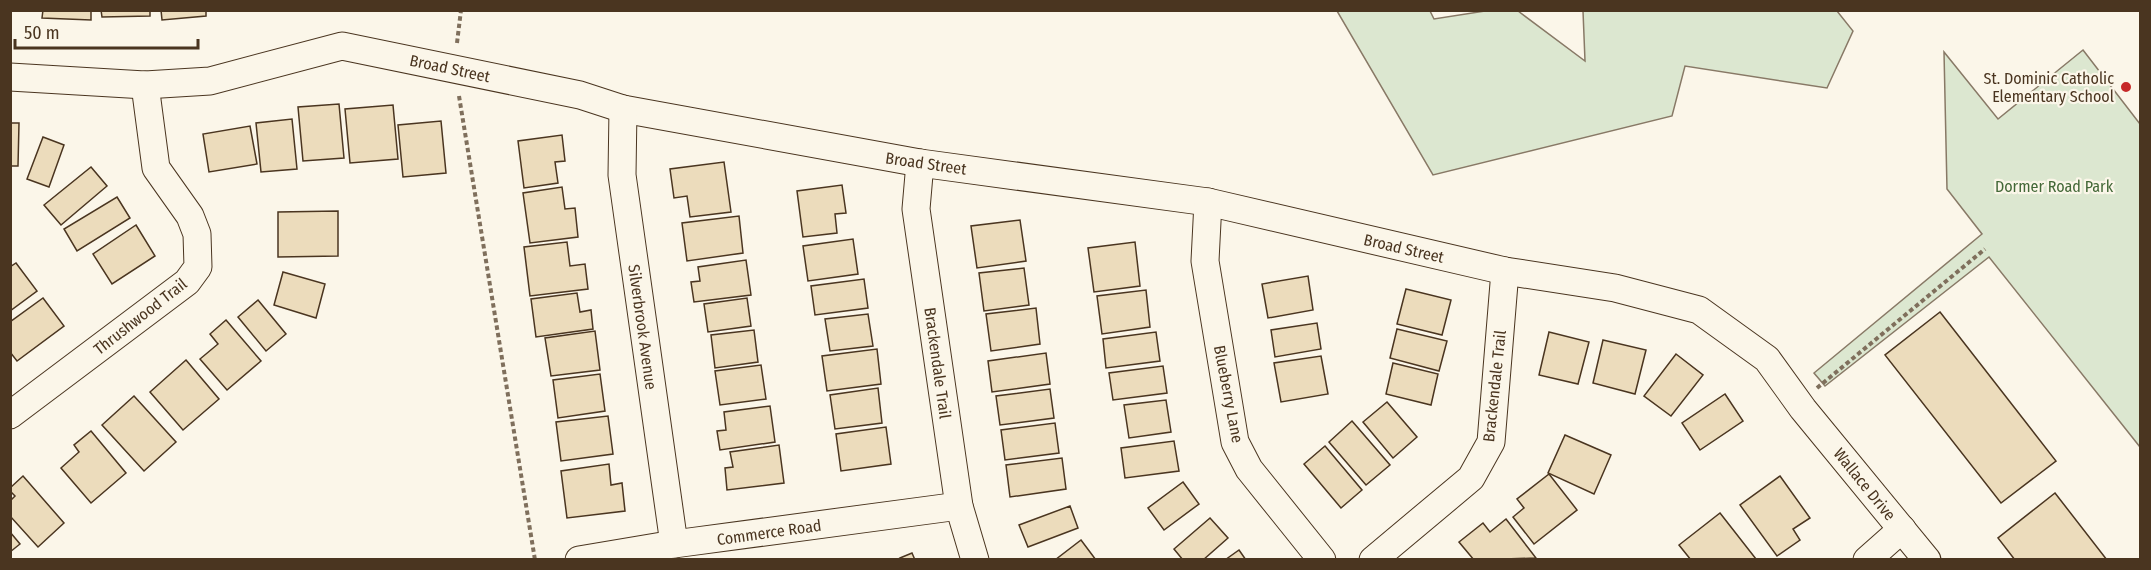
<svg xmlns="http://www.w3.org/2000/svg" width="2151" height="570" font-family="'Fira Sans Condensed',sans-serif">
<rect width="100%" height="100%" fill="#fbf6e9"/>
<g fill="#dce7d0" stroke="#887966" stroke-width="1.5">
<path d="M1337,11h93l4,8 51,-8h33l67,50 -2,-50h254l16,20 -26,57 -142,-22 -13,50 -239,59z"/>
<path d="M2083,50l57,74v323l-151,-190 -164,129 -11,-13 168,-139 -35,-45 -3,-137 54,67z"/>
</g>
<g fill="#ecdcbc" stroke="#4a3520" stroke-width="1.5">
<path d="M43,10h48v10l-49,-2z"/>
<path d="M101,10h49v6l-48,1z"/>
<path d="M161,10h45v6l-44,4z"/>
<path d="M339,104l5,54 -41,3 -5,-54z"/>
<path d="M393,105l5,54 -48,4 -5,-54z"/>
<path d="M292,119l5,50 -36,3 -5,-49z"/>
<path d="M441,121l5,52 -43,4 -5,-52z"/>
<path d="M10,123h9l-1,43h-8z"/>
<path d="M250,126l7,38 -48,8 -6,-38z"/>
<path d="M562,135l3,26 -10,1 3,21 -34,5 -6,-47z"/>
<path d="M43,137l21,8 -15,42 -22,-8z"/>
<path d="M724,162l7,50 -41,5 -3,-21 -13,2 -4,-29z"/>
<path d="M91,167l16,19 -46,39 -17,-20z"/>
<path d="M842,185l4,28 -11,1 2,19 -34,4 -6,-46z"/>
<path d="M562,187l3,22 10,-1 3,29 -48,6 -7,-50z"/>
<path d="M117,197l13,21 -53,33 -13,-22z"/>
<path d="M338,211v45l-60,1v-45z"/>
<path d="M739,216l4,37 -56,8 -5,-38z"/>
<path d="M1020,220l6,41 -49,7 -6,-42z"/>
<path d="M136,225l19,31 -43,28 -19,-30z"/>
<path d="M853,239l5,35 -50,7 -5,-35z"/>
<path d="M567,242l3,24 15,-2 3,25 -58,7 -6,-49z"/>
<path d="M1135,242l5,44 -46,6 -6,-44z"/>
<path d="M746,260l5,35 -57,7 -3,-20 9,-1 -2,-14z"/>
<path d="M16,263l21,28 -27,20v-44z"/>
<path d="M1024,268l5,37 -45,6 -5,-38z"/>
<path d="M283,272l42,12 -9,34 -42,-13z"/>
<path d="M1308,276l5,34 -45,8 -6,-34z"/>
<path d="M864,279l4,29 -53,7 -4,-29z"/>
<path d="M1406,289l45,11 -9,35 -45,-11z"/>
<path d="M1146,290l4,37 -48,7 -5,-38z"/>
<path d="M577,293l3,19 11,-2 2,19 -57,8 -5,-38z"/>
<path d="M43,298l21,28 -47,35 -7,-9v-30z"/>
<path d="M747,298l4,28 -43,6 -4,-28z"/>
<path d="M258,300l28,34 -20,17 -28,-34z"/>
<path d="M1036,308l4,36 -49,7 -5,-37z"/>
<path d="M1940,312l116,149 -55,42 -116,-148z"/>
<path d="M868,314l5,32 -43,5 -5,-32z"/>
<path d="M226,320l35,41 -34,29 -27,-31 18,-15 -8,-10z"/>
<path d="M1317,323l4,26 -46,8 -4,-27z"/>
<path d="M1397,329l50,12 -8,30 -49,-13z"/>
<path d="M754,330l4,32 -43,6 -4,-33z"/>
<path d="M595,331l5,39 -49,6 -6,-38z"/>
<path d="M1156,332l4,29 -54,7 -3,-29z"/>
<path d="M1549,332l40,10 -11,42 -39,-9z"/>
<path d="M1603,340l43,10 -11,44 -42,-11z"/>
<path d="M877,349l4,35 -54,7 -5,-35z"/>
<path d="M1046,353l4,31 -58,8 -4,-31z"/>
<path d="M1676,354l27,21 -32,41 -27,-20z"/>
<path d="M1321,356l7,38 -47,8 -7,-39z"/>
<path d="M186,360l33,39 -36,31 -33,-38z"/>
<path d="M1393,363l45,11 -7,31 -45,-11z"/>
<path d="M761,365l5,34 -46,6 -5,-34z"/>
<path d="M1163,366l4,27 -54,7 -4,-27z"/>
<path d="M600,374l5,37 -47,7 -5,-38z"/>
<path d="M878,388l4,35 -47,6 -5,-34z"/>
<path d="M1050,389l4,29 -54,7 -4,-29z"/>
<path d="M1725,394l18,27 -43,29 -18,-27z"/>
<path d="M134,396l42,46 -32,29 -42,-46z"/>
<path d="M1166,400l5,32 -42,6 -5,-33z"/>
<path d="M1387,402l30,35 -24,21 -30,-36z"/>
<path d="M770,406l5,36 -55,8 -3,-19 9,-1 -2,-18z"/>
<path d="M608,416l5,38 -52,7 -5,-39z"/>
<path d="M1352,421l38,44 -24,20 -37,-43z"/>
<path d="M1055,423l4,30 -54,7 -4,-30z"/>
<path d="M886,427l5,37 -50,7 -5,-37z"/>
<path d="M91,431l35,42 -35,30 -30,-35 18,-16 -5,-7z"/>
<path d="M1565,435l46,20 -17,39 -46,-21z"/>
<path d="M1174,441l5,30 -54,7 -4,-30z"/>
<path d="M779,445l5,38 -57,7 -2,-22 8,-1 -3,-15z"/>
<path d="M1325,446l37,44 -21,18 -37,-44z"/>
<path d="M1062,458l4,31 -56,8 -4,-32z"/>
<path d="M609,464l2,21 11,-2 3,28 -58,7 -6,-47z"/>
<path d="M1549,474l28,36 -43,34 -21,-27 11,-9 -7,-9z"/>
<path d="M23,476l41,47 -26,24 -28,-31v-15l5,-5 -5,-5v-3z"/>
<path d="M1780,476l30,42 -17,11 7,11 -23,16 -37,-51z"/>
<path d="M1183,482l16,22 -35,26 -16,-22z"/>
<path d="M2055,493l52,67h-92l-17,-22z"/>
<path d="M1070,506l8,22 -50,19 -9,-22z"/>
<path d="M1720,513l36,46v1h-65l-12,-15z"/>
<path d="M1210,518l18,20 -25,22h-20l-9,-11z"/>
<path d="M1506,519l30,39 -62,2 -15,-18 24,-19 7,9z"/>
<path d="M10,532l10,12 -10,8z"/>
<path d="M1081,540l15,20h-41z"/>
<path d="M1239,550l7,10h-21z"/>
<path d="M912,553l3,7h-18l3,-2z"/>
</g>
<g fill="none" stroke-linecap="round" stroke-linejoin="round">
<defs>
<g id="minor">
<path d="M10,77l135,8 65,-4 132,-35 238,49 43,14 297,54 288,39 297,69 110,17 84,22 68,49 36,50 124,151"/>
<path d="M623,109l-1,66 52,369"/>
<path d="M920,163l-4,46 43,297 16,54"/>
<path d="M1208,202l-3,59 30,181 14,27 73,91"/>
<path d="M10,415l177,-133 11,-15 -1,-33 -7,-18 -34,-48 -11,-83"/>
<path d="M579,560l95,-16 285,-38"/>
<path d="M1373,560l98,-82 20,-36 14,-171"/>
<path d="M1867,560l35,-31"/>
</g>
</defs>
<use href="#minor" stroke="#4a3520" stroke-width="29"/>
<g stroke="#7f6f5c" stroke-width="4" stroke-dasharray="4.5 3" stroke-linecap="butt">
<path d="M457,43l4,-33"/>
<path d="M459,96l76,464"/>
<path d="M1817,388l168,-139"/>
</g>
<use href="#minor" stroke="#fbf6e9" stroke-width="27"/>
</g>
<circle fill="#c62828" stroke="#fbf6e9" stroke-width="2" cx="2126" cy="87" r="6"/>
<g text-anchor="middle" stroke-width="4.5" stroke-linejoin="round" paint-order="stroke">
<g font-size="16" fill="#4a3520" stroke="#fbf6e9">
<text transform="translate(450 68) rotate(12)" y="6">Broad Street</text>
<text transform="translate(926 163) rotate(8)" y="6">Broad Street</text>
<text transform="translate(1404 248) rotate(13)" y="6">Broad Street</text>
<text transform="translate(140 316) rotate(-38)" y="6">Thrushwood Trail</text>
<text transform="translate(643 327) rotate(82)" y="6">Silverbrook Avenue</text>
<text transform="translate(938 363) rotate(82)" y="6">Brackendale Trail</text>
<text transform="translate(1494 386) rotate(-84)" y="6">Brackendale Trail</text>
<text transform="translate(1229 394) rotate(79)" y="6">Blueberry Lane</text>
<text transform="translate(1865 484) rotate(51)" y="6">Wallace Drive</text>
<text transform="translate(769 532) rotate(-8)" y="6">Commerce Road</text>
</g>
<g font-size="16" fill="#4a3520" stroke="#fbf6e9" text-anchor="end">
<text x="2114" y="84">St. Dominic Catholic<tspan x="2114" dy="18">Elementary School</tspan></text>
</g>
<g font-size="16" fill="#436837" stroke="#fbf6e9">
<text x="2054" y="192">Dormer Road Park</text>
</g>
</g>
<rect width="2151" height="570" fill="none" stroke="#4a3520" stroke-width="24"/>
<path d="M15 39v9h183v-9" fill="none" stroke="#4a3520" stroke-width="3"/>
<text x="24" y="39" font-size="18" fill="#4a3520" stroke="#fbf6e9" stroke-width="4.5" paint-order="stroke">50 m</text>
</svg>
